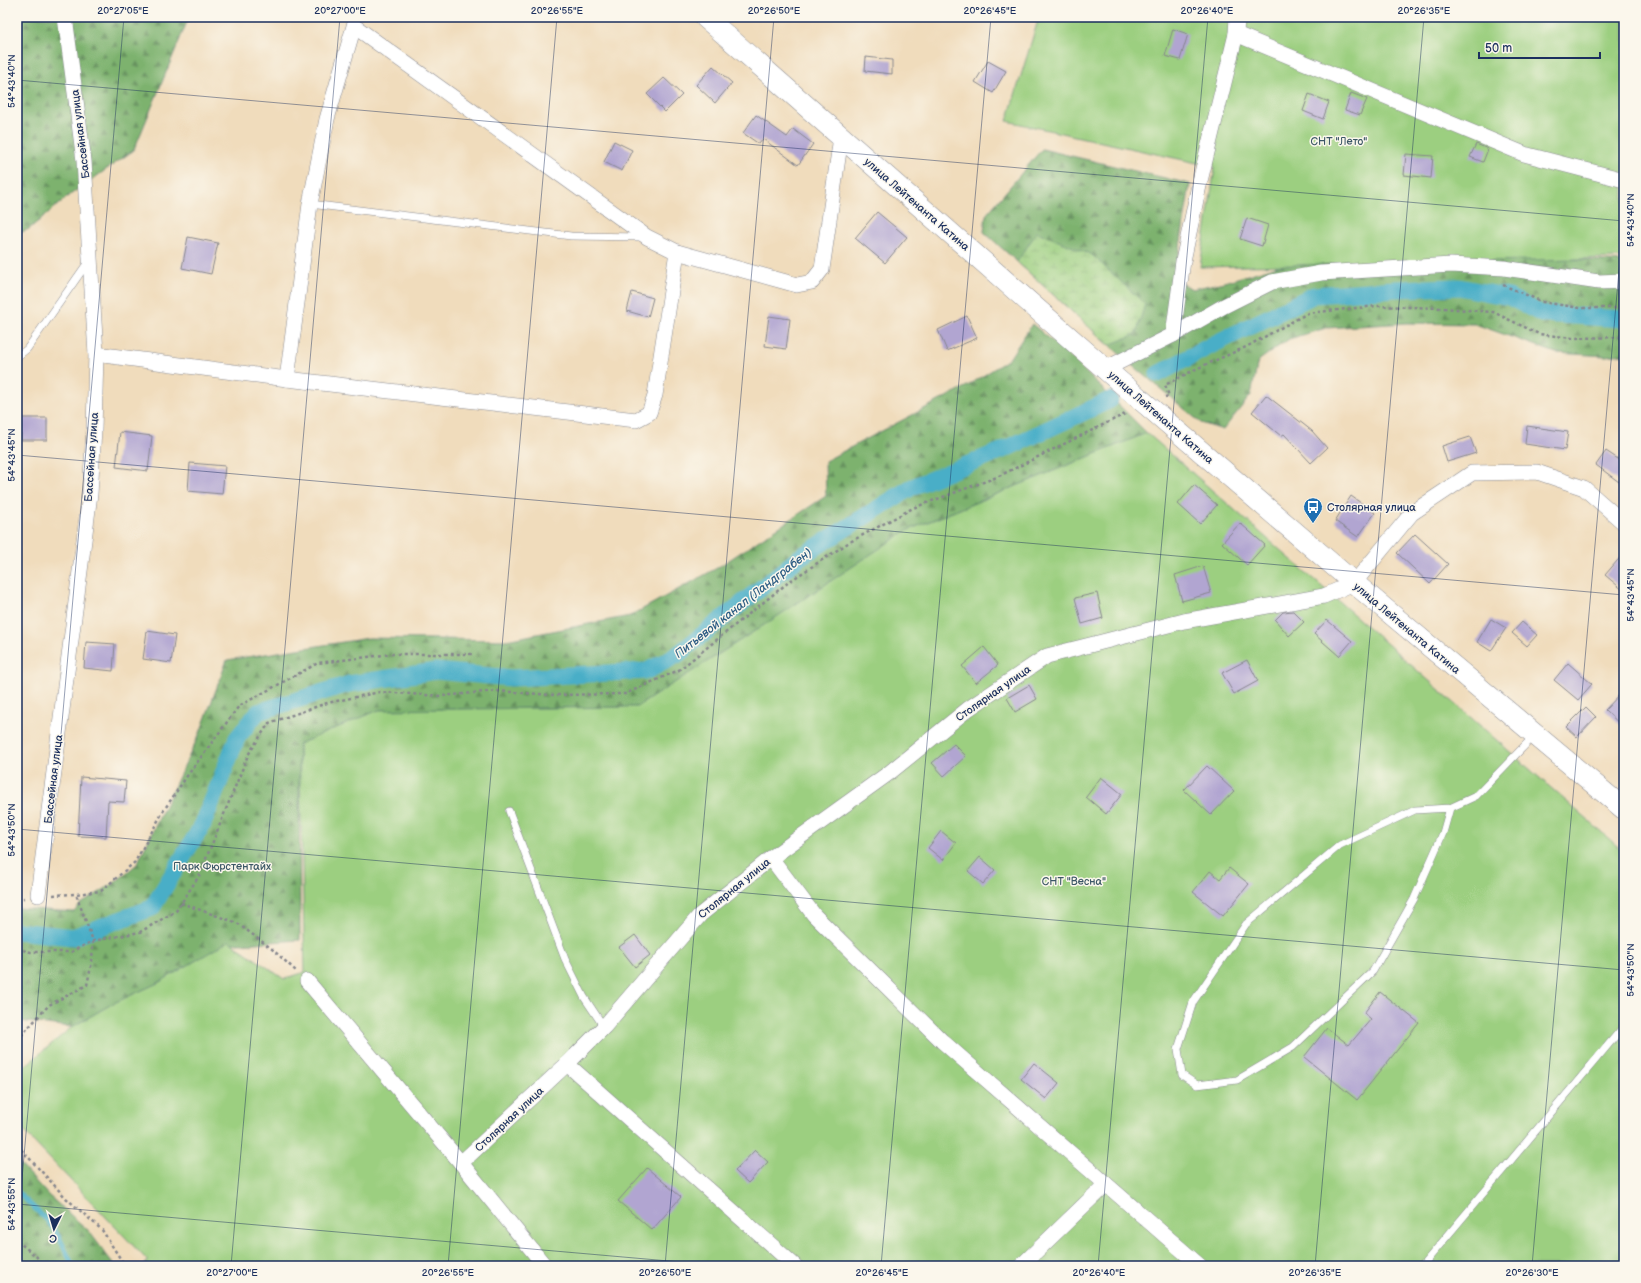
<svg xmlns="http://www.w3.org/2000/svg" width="1641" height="1283" font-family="'Balsamiq Sans',sans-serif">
<defs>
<pattern id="forest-firs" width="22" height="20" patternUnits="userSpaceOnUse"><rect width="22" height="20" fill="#7db26e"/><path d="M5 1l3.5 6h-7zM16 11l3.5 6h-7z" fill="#66915e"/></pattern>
<pattern id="wetland-marsh" width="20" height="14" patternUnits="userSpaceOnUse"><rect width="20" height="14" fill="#9ccf80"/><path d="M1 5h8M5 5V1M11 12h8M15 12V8" fill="none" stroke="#86b271"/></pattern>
</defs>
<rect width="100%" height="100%" fill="#fbf7ec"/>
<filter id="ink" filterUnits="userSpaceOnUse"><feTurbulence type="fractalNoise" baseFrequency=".025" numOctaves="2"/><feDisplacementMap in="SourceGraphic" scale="8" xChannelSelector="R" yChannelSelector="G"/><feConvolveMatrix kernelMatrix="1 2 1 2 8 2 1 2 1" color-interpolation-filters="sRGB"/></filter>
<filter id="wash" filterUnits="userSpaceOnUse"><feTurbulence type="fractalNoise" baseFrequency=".012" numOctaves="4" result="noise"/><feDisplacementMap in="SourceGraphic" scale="16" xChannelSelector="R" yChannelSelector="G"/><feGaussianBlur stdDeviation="0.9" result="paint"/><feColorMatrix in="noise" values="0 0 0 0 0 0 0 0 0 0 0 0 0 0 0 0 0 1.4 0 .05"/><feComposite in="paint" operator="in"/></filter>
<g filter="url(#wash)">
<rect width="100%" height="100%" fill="#f0dcbc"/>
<g fill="url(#forest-firs)" stroke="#4c7066">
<path d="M17,17h172l-55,133 -67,47 -38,32 -12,5z"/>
<path d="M1042,149l148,35 -15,95 17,10 32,-7 98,-29 62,-4 240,13v92l-18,2 -50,-3 -81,-29 -68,-1 -81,5 -37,11 -31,22 -7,34 -28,35 -22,-7 -92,-78 -125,-113 2,-17z"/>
<path d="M1032,324l37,31 78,78 -239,97 -130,86 -141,91 -258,3 -80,34 1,196 -60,4 -10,-1 -28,14 -44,26 -46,21 -40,23 -53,-6 -2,3v-116l57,4 7,-8 33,-21 23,-19 63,-131 27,-73 142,-22 137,2 124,-24 87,-48 109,-72 -1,-35 144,-76 40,-26z"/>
<path d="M17,1161l32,35 39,34 27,36h-86l-4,-7 -8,-5z"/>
</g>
<path fill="url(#wetland-marsh)" stroke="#5c7f6f" d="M1037,232l55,23 53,49 -9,30 -27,11 -92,-83z"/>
<g fill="#9ccf80" stroke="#5c7f6f">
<path d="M1039,17h585v241l-424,9 15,-100 -208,-46z"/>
<path d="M1147,433l477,419v414h-1479l2,-6 -116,-121 -12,-14 -2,-6v-41l2,-7 53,-44 40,-23 46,-21 71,-42 55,38 21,-7 -6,-228 80,-34 258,-3 141,-91 128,-85z"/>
</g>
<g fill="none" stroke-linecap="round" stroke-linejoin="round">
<path stroke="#48aec7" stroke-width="5" d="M17,1192l31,29 12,18 13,27"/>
<g stroke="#48aec7" stroke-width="17">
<path d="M1158,374l54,-29 102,-50 81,-6 64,-2 50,10 33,17 82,5"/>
<path d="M17,931l56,6 79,-29 51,-84 34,-86 21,-26 91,-28 87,-13 75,7 136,-7 30,-16 123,-98 112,-70 91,-37 107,-50"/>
</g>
</g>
<g id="blocks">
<g fill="#b1a5d1">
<path d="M1173,29l15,5 -8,26 -15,-4z"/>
<path d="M866,57l26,3v14l-27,-3z"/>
<path d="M988,61l18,10 -13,22 -18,-11z"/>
<path d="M713,66l19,17 -17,20 -19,-18z"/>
<path d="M664,78l18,17 -17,17 -18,-18z"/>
<path d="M1351,93l16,6 -7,16 -15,-5z"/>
<path d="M1309,94l20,8 -6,17 -20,-8z"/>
<path d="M756,115l31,22 6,-8 20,15 -15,21 -35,-26 -4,5 -16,-11z"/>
<path d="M614,141l18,9 -10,21 -18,-9z"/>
<path d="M1476,144l12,5 -5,13 -13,-5z"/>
<path d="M1406,154l27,2 -2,22 -27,-3z"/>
<path d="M877,212l30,25 -22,26 -30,-25z"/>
<path d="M1247,218l21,7 -6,21 -22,-7z"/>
<path d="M188,237l30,6 -7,31 -29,-6z"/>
<path d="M632,292l21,6 -5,19 -21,-6z"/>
<path d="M769,316l21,3 -4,30 -21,-3z"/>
<path d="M967,316l10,22 -30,13 -9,-21z"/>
<path d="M1266,395l46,36 15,17 -16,15 -27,-29 -3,2 -29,-24z"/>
<rect x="21" y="418" width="26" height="22"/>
<path d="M1527,426l41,6 -3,18 -40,-6z"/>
<path d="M120,432l32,4 -4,35 -32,-4z"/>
<path d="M1470,437l6,16 -29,9 -5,-16z"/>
<path d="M1606,451l18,12v12l-5,7 -23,-17z"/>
<path d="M190,463l35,3 -3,28 -34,-3z"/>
<path d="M1194,485l23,20 -17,19 -22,-20z"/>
<path d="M1351,496l24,17 -17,24 -23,-16z"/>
<path d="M1240,523l25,22 -18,20 -25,-22z"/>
<path d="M1415,534l33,30 -18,20 -33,-31z"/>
<path d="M1624,553v38l-19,-16z"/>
<path d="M1203,566l8,27 -29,8 -7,-26z"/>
<path d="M1097,593l6,25 -21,6 -7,-26z"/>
<path d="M1293,611l11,11 -15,14 -14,-16 8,-8z"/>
<path d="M1491,619l15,9 -15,23 -14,-9z"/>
<path d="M1327,620l25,21 -13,15 -25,-22z"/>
<path d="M1522,622l15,13 -10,11 -15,-13z"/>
<path d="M147,631l28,4 -4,28 -28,-4z"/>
<path d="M86,642l29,2 -2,27 -29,-3z"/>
<path d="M984,647l14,18 -22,18 -14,-17z"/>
<path d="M1247,660l11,21 -24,13 -12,-21z"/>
<path d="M1568,663l24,21 -14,16 -24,-20z"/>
<path d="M1029,685l8,14 -22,13 -8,-14z"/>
<path d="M1624,690v38l-19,-18z"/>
<path d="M1586,707l10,10 -19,20 -11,-10z"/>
<path d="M954,744l12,12 -22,20 -12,-13z"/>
<path d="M1207,766l27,25 -23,24 -27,-25z"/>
<path d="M81,777l45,4 -2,21 -16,-1 -2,36 -28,-1z"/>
<path d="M1101,777l21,17 -16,20 -20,-17z"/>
<path d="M941,831l15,12 -13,17 -15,-12z"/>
<path d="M980,857l15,13 -12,14 -15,-13z"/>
<path d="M1229,868l20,16 -26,32 -30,-24 17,-21 10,8z"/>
<path d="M635,935l15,20 -15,12 -16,-20z"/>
<path d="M1380,992l39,31 -62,77 -53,-43 23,-29 22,17 22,-26 -7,-6z"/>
<path d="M1034,1063l25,20 -13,16 -25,-20z"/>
<path d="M755,1150l13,12 -20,21 -13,-12z"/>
<path d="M647,1168l34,29 -29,33 -34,-29z"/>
</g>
</g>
</g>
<g filter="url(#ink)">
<use href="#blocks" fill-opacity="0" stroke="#86868d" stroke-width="1"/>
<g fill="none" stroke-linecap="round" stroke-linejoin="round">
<defs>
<g id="lane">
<path d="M310,204l261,32 72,1"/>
<path d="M17,357l10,-8 61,-87"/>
<path d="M1450,808l-7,25 -29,66 -41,72 -80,76 -56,33 -40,5 -15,-10 -4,-26 15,-47 53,-78 94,-79 75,-35 35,-2 26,-12 57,-59"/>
<path d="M509,811l56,148 19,38 20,30"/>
<path d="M1422,1266l202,-240"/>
</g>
<g id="street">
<path d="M1236,34l288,120 100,26"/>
<path d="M1173,335l51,-29 48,-24 49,-9 130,-8 53,3 95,14 25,-1"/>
<path d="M96,354l191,25 349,41 13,-7 6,-18 22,-143"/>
<path d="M1105,369l68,-34 10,-74 17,-80 36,-147 1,-17"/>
<path d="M287,379l23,-175 17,-85 27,-93 293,211 30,15 120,33 15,-3 10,-13 19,-132"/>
<path d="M771,858l43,57 128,126 258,225"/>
<path d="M38,895l52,-401 4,-64 2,-76 -12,-193 -19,-144"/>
<path d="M307,981l154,182 84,103"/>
<path d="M567,1064l228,202"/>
<path d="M461,1163l106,-99 37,-37 96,-112 71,-57 118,-85 79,-64 79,-53 137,-35 140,-25 30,-13 58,-70 60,-40 65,-1 47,16 40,35"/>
<path d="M1021,1266l85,-82"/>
</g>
<path id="secondary" d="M705,17l407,358 242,208 270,226"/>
</defs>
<use href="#lane" stroke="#86868d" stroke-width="8"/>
<use href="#street" stroke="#86868d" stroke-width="16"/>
<use href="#secondary" stroke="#86868d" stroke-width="22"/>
<g stroke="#86868d" stroke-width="2.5" stroke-dasharray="3 3" stroke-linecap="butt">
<path d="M1503,285l40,17 37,6h44"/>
<path d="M1165,397l4,-1 -4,-11 33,-17 48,-21 62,-34 69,-7 66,2 50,4 46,22 33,4 52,-1"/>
<path d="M53,895l23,-1 25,-3 34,-29 29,-52 23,-34 52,-70 79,-43 74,-9h81"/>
<path d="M17,899l7,-1"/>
<path d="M181,903l56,20 35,26 24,22"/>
<path d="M17,949l14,3h40l22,-11 47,-9 36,-21 23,-35 49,-121 21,-32 58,-20 53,-11 61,4 55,-5 57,4 72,-1 54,-24 111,-89 58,-38 65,-35 84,-31 130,-64"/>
<path d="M17,1040l32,-35 38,-20 5,-23 1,-21 -17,-47"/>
<path d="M17,1145l49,53 36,32 23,36"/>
<path d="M17,1241l19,15 7,10"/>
</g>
<use href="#lane" stroke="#fff" stroke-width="7"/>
<use href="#street" stroke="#fff" stroke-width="15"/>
<use href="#secondary" stroke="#fff" stroke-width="21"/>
</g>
</g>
<path fill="none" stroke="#1b2f5e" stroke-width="1" stroke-opacity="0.45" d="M17,80l1607,141M17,455l1607,140M17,829l1607,141M17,1204l709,62M17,1236l107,-1219M231,1266l109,-1249M448,1266l109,-1249M665,1266l109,-1249M881,1266l110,-1249M1098,1266l110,-1249M1315,1266l109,-1249M1532,1266l92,-1053"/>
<defs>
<symbol id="bus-pin" viewBox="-11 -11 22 30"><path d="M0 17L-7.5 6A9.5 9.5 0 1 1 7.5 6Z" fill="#1f6fb2" stroke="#fbf7ec"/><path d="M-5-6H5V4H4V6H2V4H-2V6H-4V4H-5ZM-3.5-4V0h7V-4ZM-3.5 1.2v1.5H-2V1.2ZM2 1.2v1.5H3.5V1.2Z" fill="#fff"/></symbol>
</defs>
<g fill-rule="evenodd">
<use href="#bus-pin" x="1302" y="496" width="22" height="30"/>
</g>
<g text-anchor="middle" stroke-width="3" stroke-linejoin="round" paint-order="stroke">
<g font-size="11" fill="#1b2f5e" stroke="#fbf7ec">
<text transform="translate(80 134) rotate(-97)" y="4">Бассейная улица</text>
<text transform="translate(917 204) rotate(41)" y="4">улица Лейтенанта Катина</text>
<text transform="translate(1161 417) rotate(41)" y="4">улица Лейтенанта Катина</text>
<text transform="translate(91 457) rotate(-86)" y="4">Бассейная улица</text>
<text transform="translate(1407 628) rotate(40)" y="4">улица Лейтенанта Катина</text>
<text transform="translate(993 693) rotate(-35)" y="4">Столярная улица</text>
<text transform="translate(53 779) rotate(-83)" y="4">Бассейная улица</text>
<text transform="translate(734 888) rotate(-39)" y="4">Столярная улица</text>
<text transform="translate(509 1119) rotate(-43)" y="4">Столярная улица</text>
</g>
<g font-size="11" fill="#3b5766" stroke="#fbf7ec">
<text x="1339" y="145">СНТ "Лето"</text>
<text x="222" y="870">Парк Фюрстентайх</text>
<text x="1074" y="885">СНТ "Весна"</text>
</g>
<g font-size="11" fill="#1b2f5e" stroke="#fbf7ec" text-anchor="start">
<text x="1327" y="511">Столярная улица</text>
</g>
<g font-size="12" font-style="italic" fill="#2b5b83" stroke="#fbf7ec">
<text transform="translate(743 603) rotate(-38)" y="4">Питьевой канал (Ландграбен)</text>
</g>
</g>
<rect width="1641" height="1283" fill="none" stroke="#fbf7ec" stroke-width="44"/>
<g transform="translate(54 1229) rotate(185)" stroke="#fbf7ec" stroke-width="3" paint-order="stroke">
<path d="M0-3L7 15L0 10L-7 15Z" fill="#1b2f5e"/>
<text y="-6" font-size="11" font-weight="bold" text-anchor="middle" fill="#1b2f5e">С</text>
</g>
<path d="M1479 52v6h121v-6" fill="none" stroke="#1b2f5e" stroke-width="2"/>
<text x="1485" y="52" font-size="12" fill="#1b2f5e" stroke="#fbf7ec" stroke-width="3" paint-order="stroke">50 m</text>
<rect x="22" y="22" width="1597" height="1239" fill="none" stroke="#1b2f5e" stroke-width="1.5"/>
<g font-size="10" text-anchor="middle" fill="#1b2f5e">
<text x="123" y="14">20°27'05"E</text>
<text x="340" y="14">20°27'00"E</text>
<text x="557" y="14">20°26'55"E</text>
<text x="774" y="14">20°26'50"E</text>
<text x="990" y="14">20°26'45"E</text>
<text x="1207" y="14">20°26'40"E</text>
<text x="1424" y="14">20°26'35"E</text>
<text transform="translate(11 81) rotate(-90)" y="4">54°43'40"N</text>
<text transform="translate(1630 220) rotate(-90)" y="4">54°43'40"N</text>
<text transform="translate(11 455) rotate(-90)" y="4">54°43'45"N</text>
<text transform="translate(1630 595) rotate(-90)" y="4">54°43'45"N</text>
<text transform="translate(11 830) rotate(-90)" y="4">54°43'50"N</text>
<text transform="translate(1630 970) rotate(-90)" y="4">54°43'50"N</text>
<text transform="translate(11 1204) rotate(-90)" y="4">54°43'55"N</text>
<text x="232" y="1276">20°27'00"E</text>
<text x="448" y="1276">20°26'55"E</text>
<text x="665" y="1276">20°26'50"E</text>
<text x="882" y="1276">20°26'45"E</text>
<text x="1099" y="1276">20°26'40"E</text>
<text x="1315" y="1276">20°26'35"E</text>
<text x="1532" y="1276">20°26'30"E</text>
</g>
</svg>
